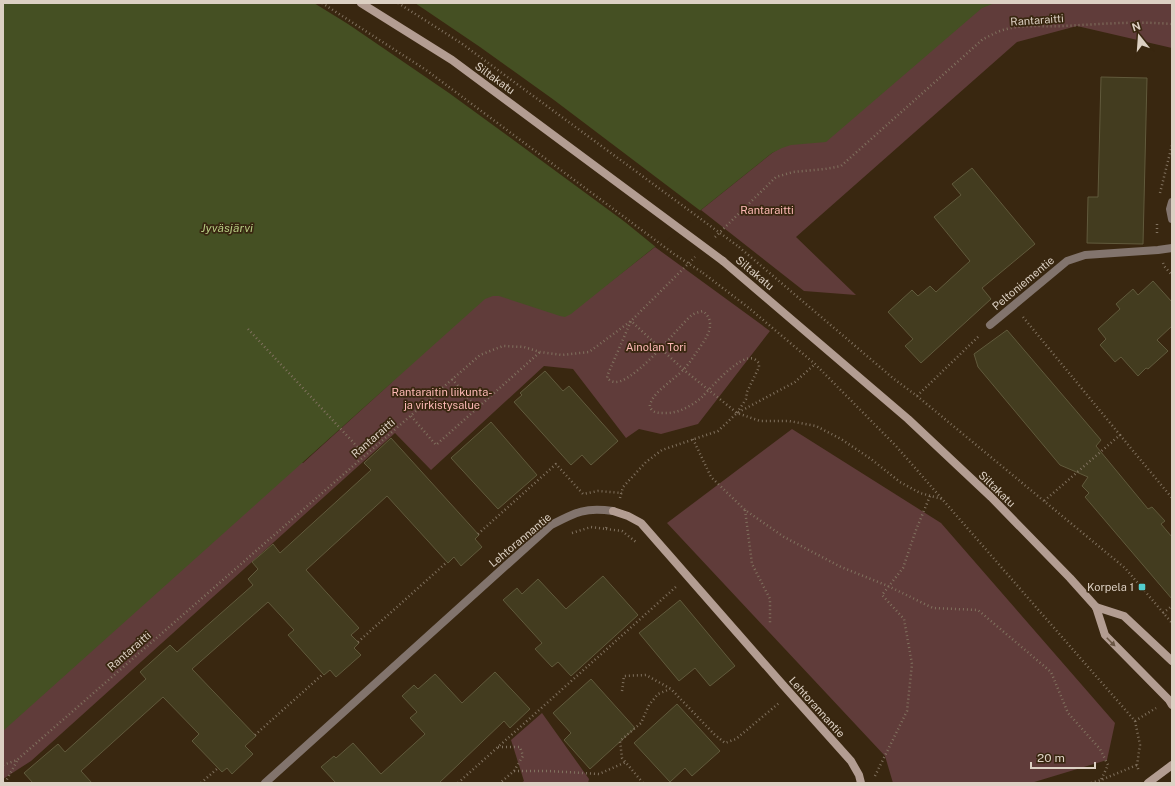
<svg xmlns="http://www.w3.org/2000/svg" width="1175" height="786" font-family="'Public Sans',sans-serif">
<rect width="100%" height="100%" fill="#392710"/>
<g fill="#603c3a">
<path d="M752,3h420v45l-95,-22 -60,16 -221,195 60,58 -52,-4 -103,-81 71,-57 10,-6z"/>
<path d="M655,247l115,84 -72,93 -37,10 -22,-5 -13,9 -53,-69 -29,-3 -113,104 -36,-37 -364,328 -28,18v-167l247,-180 53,31 89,-81 -33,-38 112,-64 134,6z"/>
<path d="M792,429l149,94 174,200 -8,37 -76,23h-138l-8,-27 -218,-233z"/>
<path d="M542,713l47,66 -1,4h-67l3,-2 -13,-41z"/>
</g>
<path fill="#455023" d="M3,3h992l-13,5 -156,134 -35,3 -9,3 -10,5 -201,161 -6,3 -5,-1 -61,-20h-6l-8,3 -482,432z"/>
<path fill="#392710" d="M314,3h101l65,44 74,53 148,112 -45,36 -32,-26 -117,-86 -59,-43 -101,-69z"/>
<g fill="#433c1f" stroke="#615a3c">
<path d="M1101,77l46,1 -4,166 -56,-1 1,-46h10z"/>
<path d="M972,168l63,76 -53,44 9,11 -70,64 -16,-17 8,-7 -25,-27 24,-22 6,6 12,-10 6,6 34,-31 -36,-44 27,-22 -9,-11z"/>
<path d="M1153,281l19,21v24l-15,14 11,11 -20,18 -2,-1 -8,8 -17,-19 -6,5 -15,-17 6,-6 -8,-10 22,-20 -4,-5 17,-15 5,6z"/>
<path d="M1007,330l94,110 -5,6 52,63 4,-2 13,14 -4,3 11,13v62l-87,-102 4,-4 -7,-7 6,-9 -28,-12 -82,-98 -4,-13z"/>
<path d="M545,371l18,20 6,-5 49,55 -27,24 -9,-10 -11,10 -57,-63 8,-7 -2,-2z"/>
<path d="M491,422l46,53 -39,34 -47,-51z"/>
<path d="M391,438l88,97 -4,4 7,8 -21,19 -7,-9 -6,6 -61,-67 -81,74 53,58 -8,7 8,8 -5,5 7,7 -25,22 -6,-7 -6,5 -36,-40 6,-5 -26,-28 -76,67 64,67 -11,10 8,8 -21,20 -5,-6 -5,4 -30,-31 7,-7 -36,-37 -82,74 11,12h-59l-9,-10 34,-29 7,8 81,-73 -6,-7 30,-27 7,7 76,-67 -5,-6 10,-10 -6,-7 21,-18 7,9 91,-83 -7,-7z"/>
<path d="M603,576l35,39 -67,61 -13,-14 -6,5 -17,-18 7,-6 -39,-43 14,-12 5,6 16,-15 28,30z"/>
<path d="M680,600l55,66 -25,20 -15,-18 -16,13 -40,-48z"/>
<path d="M495,672l35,37 -20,19 -6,-7 -65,62h-103l-15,-16 13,-11 2,2 17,-15 28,31 44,-40 -15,-16 7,-6 -15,-16 12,-11 4,4 17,-15 27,29z"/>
<path d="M591,679l44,49 -45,41 -26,-29 7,-7 -18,-20z"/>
<path d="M677,704l43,47 -28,25 -7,-8 -15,14 -36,-39z"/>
</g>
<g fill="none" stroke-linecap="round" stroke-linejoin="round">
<g stroke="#81725f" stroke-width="2.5" stroke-dasharray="1 3" stroke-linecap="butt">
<path d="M1160,193l12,-48"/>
<path d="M1157,224v11"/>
<path d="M715,237l61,-60 17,-5 32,-3 16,-3 142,-127c7,-3 13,-7 20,-9 20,-6 41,-3 61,-4 36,-2 72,-5 108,-2"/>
<path d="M739,247l155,132 23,17 208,172 47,55"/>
<path d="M1163,263l1,3 8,9"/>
<path d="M703,273l46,35 66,56 81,82 239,275 5,24 -3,20 2,7"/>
<path d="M1023,317l97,118 -76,66"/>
<path d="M248,329l117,126"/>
<path d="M452,379l25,29"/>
<path d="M917,396l63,-61"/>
<path d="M737,413l9,-14 1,-7 12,-25v-4c-2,-2 -3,-3 -5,-4 -14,-6 -43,29 -52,38 -10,9 -25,17 -38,16 -5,0 -9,0 -12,-3 -2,-2 -3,-5 -1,-8 4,-11 24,-23 32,-32 5,-5 9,-11 13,-17 8,-12 23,-29 7,-42 -4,1 -8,2 -11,4 -4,3 -8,8 -11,11 -12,13 -49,57 -66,56 -3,0 -6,-2 -8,-4l1,-4 23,-53 53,49 53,43 23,8h29l27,5 25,13 30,20 29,23 20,11 22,6"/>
<path d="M411,416l25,29 104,-93"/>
<path d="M1120,435l52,63"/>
<path d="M693,439l18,38 34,33 39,27 57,30 47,19 45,22 45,2 73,62 17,41 32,36 8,16 -7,15"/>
<path d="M620,498l3,-11 23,-25 16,-12 56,-19 19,-18 58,-31 20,-18"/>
<path d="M745,510l7,54 18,35v25"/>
<path d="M606,529l16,2 14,11"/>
<path d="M572,533l19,-6 15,2 1,-4"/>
<path d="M478,534l78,-70 27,30 15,-3 24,2"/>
<path d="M1163,613l9,-7"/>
<path d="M358,642l89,-80"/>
<path d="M622,691l2,-15 22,-1 25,14 43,45 11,9 11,-4 43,-36"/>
<path d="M1135,721l21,-13"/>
<path d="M255,735l68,-61"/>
<path d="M498,747h22l3,9 -9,15 -14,12"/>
<path d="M3,765l14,-5 463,-405 23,-9 21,1 16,5 22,3 27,-3 42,-31 64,-64"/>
<path d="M514,771h34l51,3 27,-12"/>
<path d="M875,776l32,-65 5,-47 -8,-45 -22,-24 21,-27 13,-38 14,-34"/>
<path d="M5,783l12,-22"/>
<path d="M201,783l17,-15"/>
<path d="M458,783l220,-198"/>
<path d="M643,783l-21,-25 -2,-17 21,-18 8,-18 9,-11 12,-5"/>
<path d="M1091,783l10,-3 36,-15"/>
</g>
<g stroke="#82746d" stroke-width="8">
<path d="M1172,202l-2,7 2,10"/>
<path d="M990,325l77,-64 18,-6 73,-5 14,-2"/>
<path d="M265,783l286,-258c25,-13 34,-18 62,-14"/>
</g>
<g stroke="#b39d92" stroke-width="8">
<path d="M723,261l185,158 83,78 79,81 26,29 9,28 64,65 3,5"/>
<path d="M613,511l15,5 13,7 142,162 68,76 8,14 2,8"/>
<path d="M1096,607l28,9 48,45"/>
<path d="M1148,783l24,-18"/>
</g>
<g stroke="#81725f" stroke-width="2.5" stroke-dasharray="1 3" stroke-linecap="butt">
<path d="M322,3l104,67 248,184 29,19"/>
<path d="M398,3l63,40 278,204"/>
</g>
<path stroke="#b39d92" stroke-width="8" d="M361,3l91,57 271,201"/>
</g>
<defs><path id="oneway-solid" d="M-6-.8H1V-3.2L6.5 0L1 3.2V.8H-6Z"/></defs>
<use fill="#6a5644" href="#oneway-solid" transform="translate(1111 642) rotate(45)"/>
<rect fill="#52cdcd" stroke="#392710" stroke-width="1.5" x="1138" y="583" width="8" height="8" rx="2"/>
<g text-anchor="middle" stroke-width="3.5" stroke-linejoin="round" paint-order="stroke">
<g font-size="11" fill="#dcd0c3" stroke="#392710">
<text transform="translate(1037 20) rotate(-4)" y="4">Rantaraitti</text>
<text transform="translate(495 78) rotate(36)" y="4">Siltakatu</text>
<text transform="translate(755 273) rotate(40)" y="4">Siltakatu</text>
<text transform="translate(1023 283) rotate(-40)" y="4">Peltoniementie</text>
<text transform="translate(373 438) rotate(-41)" y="4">Rantaraitti</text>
<text transform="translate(997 489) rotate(44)" y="4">Siltakatu</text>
<text transform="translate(520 540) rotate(-40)" y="4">Lehtorannantie</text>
<text transform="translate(129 651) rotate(-41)" y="4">Rantaraitti</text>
<text transform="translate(817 707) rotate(48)" y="4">Lehtorannantie</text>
</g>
<g font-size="11" fill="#febab6" stroke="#392710">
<text x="767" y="214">Rantaraitti</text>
<text x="656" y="351">Ainolan Tori</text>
<text x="442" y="396">Rantaraitin liikunta-<tspan x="442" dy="13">ja virkistysalue</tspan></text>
</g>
<g font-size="11" fill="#dcd0c3" stroke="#392710" text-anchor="end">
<text x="1134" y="591">Korpela 1</text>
</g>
<g font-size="12" font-style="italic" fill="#b7cb83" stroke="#392710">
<text x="227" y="232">Jyväsjärvi</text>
</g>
</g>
<rect width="1175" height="786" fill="none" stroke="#dcd0c3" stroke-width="8"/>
<g transform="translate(1139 36) rotate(343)" stroke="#392710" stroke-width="3" paint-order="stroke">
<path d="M0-3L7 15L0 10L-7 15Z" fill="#dcd0c3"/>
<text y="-6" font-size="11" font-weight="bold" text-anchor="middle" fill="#dcd0c3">N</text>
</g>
<path d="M1031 762v6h64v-6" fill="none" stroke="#dcd0c3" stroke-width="2"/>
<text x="1037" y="762" font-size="12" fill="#dcd0c3" stroke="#392710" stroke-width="3" paint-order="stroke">20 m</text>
</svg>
